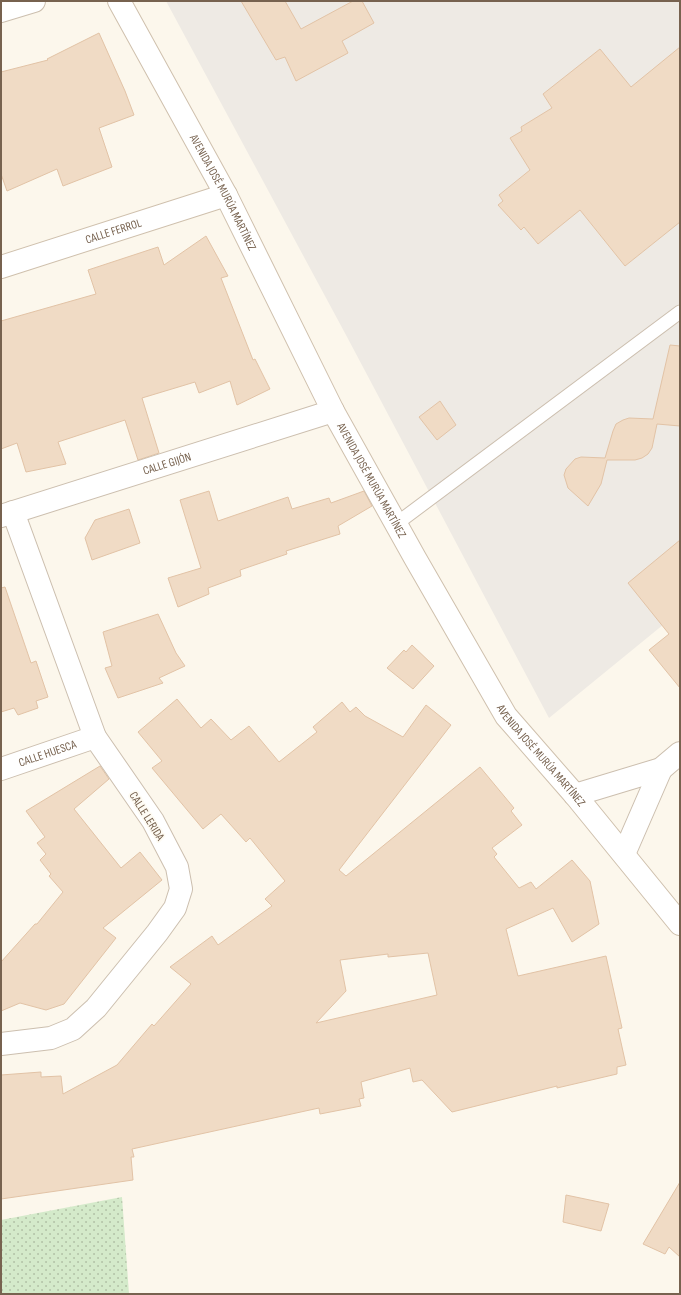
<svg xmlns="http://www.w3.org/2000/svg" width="681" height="1295" font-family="'Sofia Sans Condensed',sans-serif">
<defs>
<pattern id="grass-dots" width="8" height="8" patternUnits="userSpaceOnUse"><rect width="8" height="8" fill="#d4eaca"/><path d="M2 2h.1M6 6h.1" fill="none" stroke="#b1c1a6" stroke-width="1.8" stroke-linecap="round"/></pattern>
</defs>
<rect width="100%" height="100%" fill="#fcf7ec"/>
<path fill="#eeeae4" d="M166,1h514v610l-131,107 -203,-383z"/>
<path fill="url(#grass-dots)" d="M122,1197l7,97h-128v-74z"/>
<g fill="#f0dbc5" stroke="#e2c3a6" fill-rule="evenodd">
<path d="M241,1h44l16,28 52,-28h9l12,22 -32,18 6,12 -52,28 -11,-24 -9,3z"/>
<path d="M99,33l26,58 9,24 -35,13 13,39 -49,19 -6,-17 -50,22 -6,-17v-102l47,-12 -1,-1z"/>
<path d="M680,47v175l-55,44 -45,-56 -42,34 -14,-17 -3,3 -23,-25 5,-4 -4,-6 31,-25 -20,-32 12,-7 -1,-4 31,-19 -9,-14 57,-45 31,38z"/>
<path d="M206,236l22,40 -7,2 32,82 2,-1 15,30 -33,16 -7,-24 -31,12 -4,-11 -53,16 17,55 -21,7 -13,-40 -67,22 8,22 -40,8 -9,-29 -16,6v-128l95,-27 -8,-24 70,-23 6,18z"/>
<path d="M670,345l10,1v80l-23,-2 -5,24 -4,6 -6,4 -7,2h-28l-6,24 -13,22 -20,-18 -4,-13 2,-6 9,-10 6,-2 24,1 8,-27 3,-7 7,-4 6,-2 24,1z"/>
<path d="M440,401l16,24 -19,15 -18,-23z"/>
<path d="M209,491l9,30 70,-24 4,12 37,-11 2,5 33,-12 8,15 -34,20 2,8 -54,17 1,3 -47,16 1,6 -33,12 1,6 -31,13 -10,-29 33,-10 -21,-68z"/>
<path d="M129,509l11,34 -48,17 -7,-22 10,-18z"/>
<path d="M680,540v148l-31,-38 20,-16 -41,-51z"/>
<path d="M5,587l26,76 5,-2 12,36 -12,4 2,7 -20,7 -4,-7 -13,4v-124z"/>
<path d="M158,614l18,39 9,13 -26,12 4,5 -45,15 -13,-30 7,-2 -9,-34z"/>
<path d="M412,645l22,21 -21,23 -26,-21 17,-18 2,2z"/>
<path d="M177,699l24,29 10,-9 20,21 18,-14 30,36 38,-30 -4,-5 29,-25 8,10 6,-5 9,9 38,21 23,-32 25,20 -112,145 7,6 134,-109 34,41 -3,3 11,14 -30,23 5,6 -3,3 25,31 12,-6 5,7 36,-29 18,21 9,43 -27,18 -19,-34 -47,21 12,47 88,-20 16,72 -4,1 8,36 -9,2v7l-60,14v-2l-105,26 -30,-32 -9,2 -3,-14 -49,14 3,16 -5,1 2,7 -41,8 -1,-6 -187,41 2,8h-3l2,23 -132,19v-124l40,-3v5l20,-1 2,18 54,-29 35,-41 2,2 37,-42 -21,-17 42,-31 6,9 54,-39 -7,-7 20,-18 -35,-43 -4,4 -25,-28 -18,15 -51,-61 10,-7 -24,-29zM428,953l9,42 -121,28 30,-32 -6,-31 48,-6v3z"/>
<path d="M100,766l9,13 -35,30 47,59 19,-16 22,28 -59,48 13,10 -52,66 -18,6 -26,-7 -19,8v-49l34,-38h2l26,-32 -14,-16 2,-2 -11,-14 6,-6 -9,-11 8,-6 -19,-26z"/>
<path d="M680,1182v75l-11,-10 -4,7 -22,-10z"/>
<path d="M566,1195l43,9 -8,27 -38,-9z"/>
</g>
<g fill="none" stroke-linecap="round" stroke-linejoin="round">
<defs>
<path id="lane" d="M396,524l284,-212"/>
<g id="street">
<path d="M1,11l33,-10"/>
<path id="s1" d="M1,516l332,-105"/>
<path id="s2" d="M1,769l94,-32"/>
<path d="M575,795l86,-26 19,-16"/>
<path d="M624,854l37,-85"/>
<path d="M1,1044l50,-6 22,-9 23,-21 61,-75 18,-25 6,-19 -4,-22 -24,-46 -58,-84 -82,-225"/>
</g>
<g id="secondary">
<path id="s3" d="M119,1l107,194 107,216 82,147 91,158 69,79 105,129"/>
<path id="s4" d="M1,267l225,-72"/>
</g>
</defs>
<use href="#lane" stroke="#ccbfaf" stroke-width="15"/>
<use href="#street" stroke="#ccbfaf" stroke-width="24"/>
<use href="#secondary" stroke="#cfc0ad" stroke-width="24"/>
<use href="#lane" stroke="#fff" stroke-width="13"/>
<use href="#street" stroke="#fff" stroke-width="22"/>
<use href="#secondary" stroke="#fff" stroke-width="22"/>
</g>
<g text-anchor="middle" stroke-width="3.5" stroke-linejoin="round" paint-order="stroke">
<g font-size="12" fill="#77624f" stroke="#fefbf3">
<text dy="4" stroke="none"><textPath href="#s3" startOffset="218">AVENIDA JOSÉ MURÚA MARTÍNEZ</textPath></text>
<text dy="4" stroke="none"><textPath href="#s4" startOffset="118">CALLE FERROL</textPath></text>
<text dy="4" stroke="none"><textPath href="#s1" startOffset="174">CALLE GIJÓN</textPath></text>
<text dy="4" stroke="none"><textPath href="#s3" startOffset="542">AVENIDA JOSÉ MURÚA MARTÍNEZ</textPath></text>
<text dy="4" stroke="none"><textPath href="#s2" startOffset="49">CALLE HUESCA</textPath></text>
<text dy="4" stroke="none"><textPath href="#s3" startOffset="866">AVENIDA JOSÉ MURÚA MARTÍNEZ</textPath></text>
<text transform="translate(147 816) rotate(58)" y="4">CALLE LERIDA</text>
</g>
</g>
<rect width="681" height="1295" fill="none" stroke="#77624f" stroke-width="4"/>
</svg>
